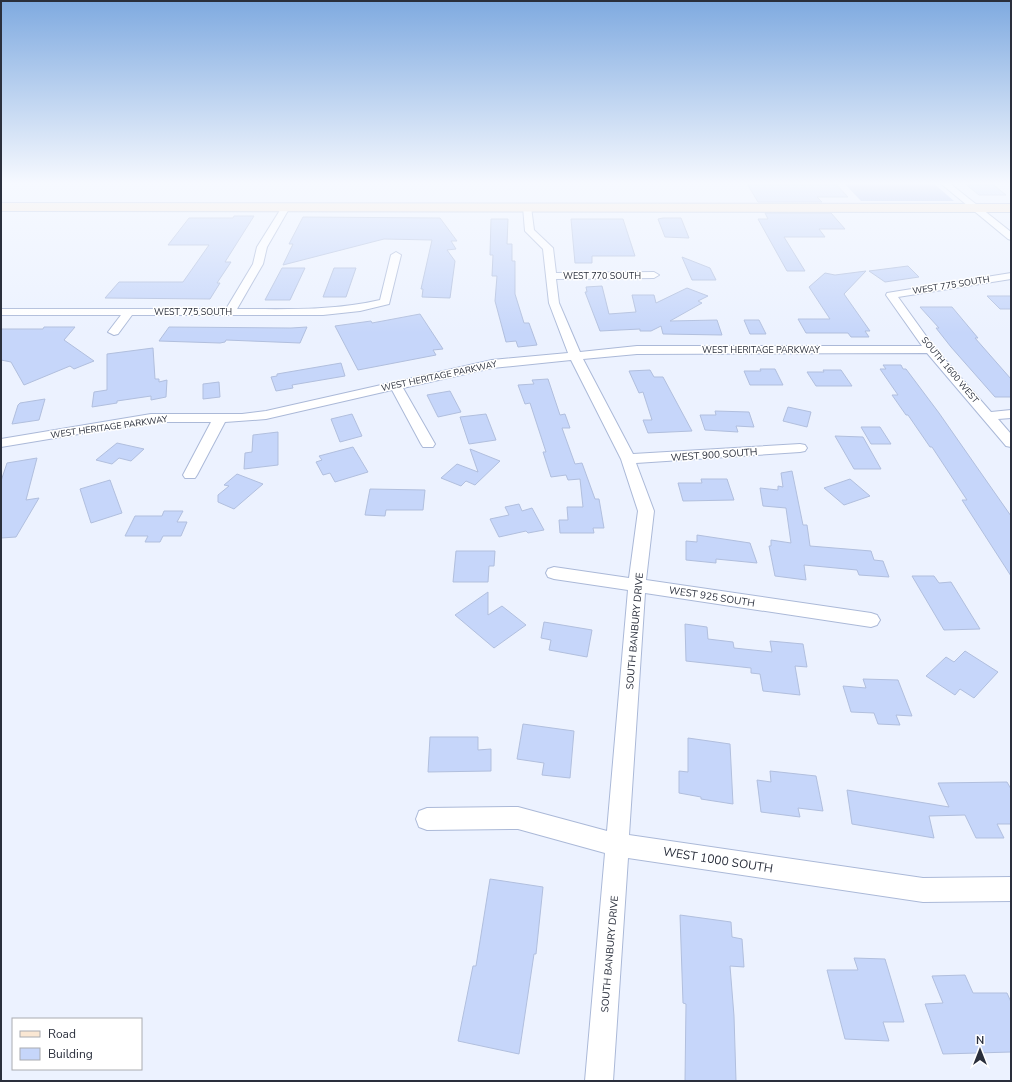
<svg xmlns="http://www.w3.org/2000/svg" width="1012" height="1082" font-family="'Nunito Sans',sans-serif">
<rect width="100%" height="100%" fill="#ecf2ff"/>
<path fill="#a8bdf0" d="M843,182h89l22,19h-93z"/>
<g fill="#c6d6fa" stroke="#b1bfde">
<path d="M746,182h88l14,15h-31l5,5h-64z"/>
<path d="M963,182h27l16,13h-27z"/>
<path d="M765,213h66l14,16h-26l6,8h-41l21,34h-18l-29,-52h10z"/>
<path d="M234,216h20l-29,46h6l-14,21h3l-10,16 -105,-1 14,-16h64l26,-37h-41l21,-27h44z"/>
<path d="M303,217l137,1 17,23h-6l5,8 -9,1 8,11 -5,37 -28,-1 1,-8h-2l11,-49 -48,-1 -101,26 10,-21h-4z"/>
<path d="M663,218h18l8,20 -24,-1 -7,-18z"/>
<path d="M491,219h17l-1,25h5v17h3v33l9,29h5l8,22 -19,2 -2,-6 -10,1 -11,-41 2,-25h-5l1,-21h-3z"/>
<path d="M571,219h52l12,37h-43v7h-17z"/>
<path d="M682,257l28,11 6,12h-24z"/>
<path d="M908,266l11,11 -34,5 -16,-11z"/>
<path d="M282,268h23l-15,32h-25z"/>
<path d="M334,268h22l-10,29h-23z"/>
<path d="M866,271l-22,23 26,37h-5l4,6h-18l-3,-4h-42l-8,-14h32l-21,-32 16,-14 10,2z"/>
<path d="M602,286l7,28 27,-2 -4,-17h22l2,8 31,-15 21,8 -10,5 4,2 -32,18 47,-1 5,15 -59,-1 -2,-8 -10,5h-11v-2l-40,2 -15,-39h2l-1,-5z"/>
<path d="M987,296h24v13h-11z"/>
<path d="M920,307h32l26,31h-3l36,41v18h-16l-44,-50 -15,-19h3z"/>
<path d="M420,314l23,35 -10,1 3,5 -78,15 -23,-44 36,-5 1,2z"/>
<path d="M744,320h15l7,14h-16z"/>
<path d="M44,327h31l-11,13 30,21 -20,8 -4,-3 -46,19 -13,-23 -10,-2v-31h42z"/>
<path d="M169,327l122,1 16,-1 -7,16 -74,-3 -1,2 -5,1 -61,-2z"/>
<path d="M153,348l2,31h4v3l8,-2 -1,17 -15,3v-4l-34,5v2l-25,4 2,-15 13,-2v-36z"/>
<path d="M341,363l4,13 -53,9 1,3 -17,3 -5,-14 6,-1v-2z"/>
<path d="M883,365h18l2,4h3l33,44 72,103v60l-49,-76h5l-35,-53h-2l-22,-32h-2l-14,-20h6l-18,-26h6z"/>
<path d="M760,369h15l8,16h-33l-6,-14h17z"/>
<path d="M650,370l4,7h9l29,54 -44,2 -5,-13h9l-9,-28 -4,1 -10,-22z"/>
<path d="M823,370h18l11,16h-36l-9,-14h17z"/>
<path d="M548,379l12,36 5,-1 5,14h-8l13,36 7,-1 13,36h4l5,29h-11l1,5h-34l-1,-13h9l-1,-13h16l-3,-28 -12,1 -2,-5 -15,2 -8,-25h3l-16,-49 -5,1 -7,-19 16,-1 -2,-4z"/>
<path d="M219,382l1,15 -17,2v-15z"/>
<path d="M450,391l11,21 -23,5 -11,-22z"/>
<path d="M45,399l-6,21 -27,4 6,-19 2,-2z"/>
<path d="M788,407l23,5 -4,15 -24,-6z"/>
<path d="M715,411l34,1 5,15 -18,-1 2,6 -33,-2 -5,-15h16z"/>
<path d="M352,414l10,22 -22,6 -9,-23z"/>
<path d="M486,414l10,26 -27,4 -9,-27z"/>
<path d="M861,427h19l11,17h-20z"/>
<path d="M278,432v33l-34,4 1,-16 7,-1 1,-17z"/>
<path d="M835,436l28,1 18,32h-27z"/>
<path d="M117,443l27,6 -13,12 -12,-3 -7,6 -16,-4z"/>
<path d="M353,447l15,25 -33,10 -5,-9 -7,2 -7,-13 6,-2 -3,-4z"/>
<path d="M470,449l30,12 -25,24 -9,-4 -5,5 -20,-8 16,-14 21,8z"/>
<path d="M37,458l-11,42 13,-2 -23,39 -15,1v-57l6,-18z"/>
<path d="M792,471l11,54h4l3,21 61,5 3,9 9,1 6,16 -30,-2 -2,-5 -53,-5 2,15 -31,-4 -6,-30h2v-6l20,3 -5,-35 -23,-2 -3,-18 18,2v-4l5,1 -2,-14z"/>
<path d="M237,474l26,10 -29,25 -16,-7v-7l11,-9 -5,-1z"/>
<path d="M701,479h26l7,21 -51,1 -5,-18h24z"/>
<path d="M850,479l20,17 -26,9 -20,-17z"/>
<path d="M110,480l12,33 -31,10 -11,-34z"/>
<path d="M370,489l55,1 -2,20h-37l-1,6 -20,-1z"/>
<path d="M519,504l3,7 10,-3 12,22 -16,3 -2,-2 -27,6 -9,-18 19,-4 -4,-8z"/>
<path d="M164,511h19l-6,11h10l-6,14h-18l-3,6h-15l3,-6h-23l10,-20h27z"/>
<path d="M697,535l53,8 7,20 -41,-4v4l-30,-3v-19l11,1z"/>
<path d="M456,551h39l-1,15h-5l-1,16h-35z"/>
<path d="M912,576h22l5,7 12,-1 29,47 -36,1z"/>
<path d="M488,592v23l14,-9 24,19 -32,23 -39,-33z"/>
<path d="M544,622l48,8 -5,27 -38,-7 2,-10 -10,-2z"/>
<path d="M685,624l22,3 1,12 25,3 1,6 38,4 -2,-11 33,3 4,23 -12,-1 5,29 -37,-4 -3,-17 -9,-1v-5l-65,-7z"/>
<path d="M965,651l33,21 -24,26 -14,-9 -5,6 -29,-19 20,-19 8,5z"/>
<path d="M863,679l35,1 14,36 -16,-1 4,10 -22,-1 -4,-11 -23,-1 -8,-26 23,2z"/>
<path d="M523,724l51,7 -4,47 -28,-3 2,-12 -27,-4z"/>
<path d="M430,737h48v13l13,-1v22l-63,1z"/>
<path d="M688,738l42,6 3,60 -32,-5v-2l-22,-4v-22l9,1z"/>
<path d="M770,771l46,5 7,35 -25,-3 2,9 -39,-5 -4,-32 14,2z"/>
<path d="M1007,782l4,7v35h-14l7,14h-28l-11,-23 -36,1 5,22 -82,-14 -5,-34 102,17 -11,-24z"/>
<path d="M490,879l53,8 -7,67h-2l-15,100 -61,-13 15,-75h3z"/>
<path d="M680,915l51,7 1,15 10,2 2,28 -14,-1 4,50 2,65h-51l1,-77 -3,-1z"/>
<path d="M854,958l31,1 19,63h-21l6,19 -44,-2 -18,-69h31z"/>
<path d="M965,975l8,18h34l4,9v50l-68,2 -18,-50 18,-1 -11,-27z"/>
</g>
<g fill="none" stroke-linecap="round" stroke-linejoin="round">
<defs>
<g id="street">
<path d="M939,182h9l63,50v8l-3,-1z"/>
<path d="M286,204l4,3 -23,40 -4,17 -26,45c48,0 96,2 143,-9l11,-45 5,-3 5,3 -12,49 -29,7 -37,4h-191l-14,19 -4,1 -6,-3 13,-17h-120v-6h225l27,-45 4,-17 25,-40z"/>
<path d="M527,204l4,3 3,23 19,18 3,25 98,-1 5,3 -5,3 -98,1 3,24 21,49 57,-6h285l-36,-51 1,-2 124,-20v6l-113,18 36,50 57,65 20,-2v8l-13,1 13,15v13l-5,-1 -79,-93 -290,1 -54,5 50,95 167,-10 5,1 2,3 -2,3 -5,1 -164,11 18,48 -8,69 225,33 6,2 3,5 -3,5 -6,2 -226,-34 -16,242 294,43 88,-1v24l-88,1 -295,-44 -15,223h-28l20,-228 -87,-24 -91,1 -8,-3 -3,-8 3,-8 8,-3 91,-1 89,24 21,-241 -74,-11 -6,-2 -2,-4 2,-4 6,-2 75,11 9,-67 -17,-52 -50,-99 -79,8 -89,20 32,56 -2,3h-10l-2,-3 -29,-54 -126,29 -41,3 -28,53 -2,3h-10l-2,-3 28,-53h-60l-150,25v-8l150,-25h91l24,-3 226,-51 76,-7 -19,-50 -6,-54 -18,-18 -2,-24z"/>
</g>
<path id="secondary" d="M1,203l1010,1v8l-1010,-1z"/>
</defs>
<use href="#street" stroke="#abb9d8" stroke-width="2"/>
<use href="#secondary" stroke="#abb9d8" stroke-width="2"/>
<use href="#street" fill="#fff" fill-rule="evenodd"/>
<use href="#secondary" fill="#fae7d3" fill-rule="evenodd"/>
</g>
<linearGradient id="sky" x2="0" y2="1"><stop stop-color="#7faae0"/><stop offset="0.55" stop-color="#f6f9ff"/><stop offset="1" stop-color="#f6f9ff" stop-opacity="0"/></linearGradient>
<rect width="1012" height="333" fill="url(#sky)"/>
<g text-anchor="middle" stroke-width="3" stroke-linejoin="round" paint-order="stroke">
<g font-size="9" fill="#2a2f3c" stroke="#fff">
<text x="602" y="279">WEST 770 SOUTH</text>
<text transform="translate(951 285) rotate(-9)" y="3">WEST 775 SOUTH</text>
<text x="193" y="315">WEST 775 SOUTH</text>
<text x="761" y="353">WEST HERITAGE PARKWAY</text>
<text transform="translate(950 370) rotate(50)" y="3">SOUTH 1600 WEST</text>
<text transform="translate(439 376) rotate(-12)" y="3">WEST HERITAGE PARKWAY</text>
<text transform="translate(109 427) rotate(-8)" y="3">WEST HERITAGE PARKWAY</text>
</g>
<g font-size="10" fill="#2a2f3c" stroke="#fff">
<text transform="translate(714 454) rotate(-4)" y="4">WEST 900 SOUTH</text>
<text transform="translate(712 596) rotate(9)" y="4">WEST 925 SOUTH</text>
<text transform="translate(634 631) rotate(-85)" y="4">SOUTH BANBURY DRIVE</text>
<text transform="translate(609 954) rotate(-85)" y="4">SOUTH BANBURY DRIVE</text>
</g>
<g font-size="12" fill="#2a2f3c" stroke="#fff">
<text transform="translate(718 860) rotate(9)" y="4">WEST 1000 SOUTH</text>
</g>
</g>
<rect width="1012" height="1082" fill="none" stroke="#2a2f3c" stroke-width="4"/>
<rect x="12" y="1018" width="130" height="52" fill="#ffffff" stroke="#aaacb1"/>
<rect x="20" y="1031" width="20" height="6" fill="#fae7d3" stroke="#aaacb1"/>
<text x="48" y="1038" font-size="12" fill="#2a2f3c">Road</text>
<rect x="20" y="1048" width="20" height="12" fill="#c6d6fa" stroke="#aaacb1"/>
<text x="48" y="1058" font-size="12" fill="#2a2f3c">Building</text>
<g transform="translate(980 1050)" stroke="#ffffff" stroke-width="3" paint-order="stroke">
<path d="M0-3L7 15L0 10L-7 15Z" fill="#2a2f3c"/>
<text y="-6" font-size="11" font-weight="bold" text-anchor="middle" fill="#2a2f3c">N</text>
</g>
</svg>
